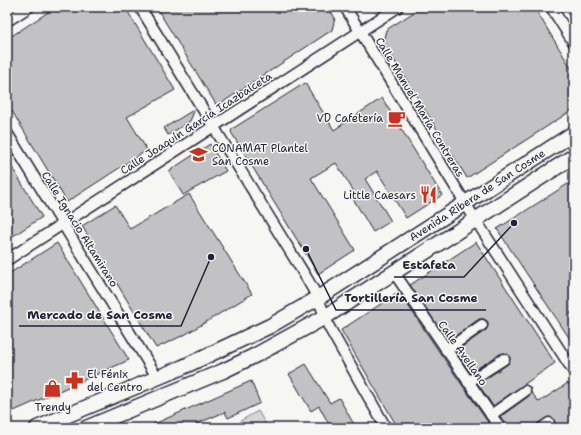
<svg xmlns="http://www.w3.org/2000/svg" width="581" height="435" font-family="'Shantell Sans',sans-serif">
<rect width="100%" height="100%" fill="#f6f6f2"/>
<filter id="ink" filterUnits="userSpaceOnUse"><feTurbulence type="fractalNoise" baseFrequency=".025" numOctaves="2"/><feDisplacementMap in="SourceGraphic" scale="8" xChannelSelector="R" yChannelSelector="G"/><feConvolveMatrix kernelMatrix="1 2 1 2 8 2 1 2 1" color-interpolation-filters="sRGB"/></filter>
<g filter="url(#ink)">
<path fill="#d7d7d7" stroke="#7c7c89" d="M258,411l10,17h-24l-4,-7z"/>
<g fill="#c2c2c4" stroke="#22223b">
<path d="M56,7h69l50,83 -48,27 20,33 -80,52 -60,-99v-64z"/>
<path d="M156,7h172l7,11 -3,12 -115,76z"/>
<path d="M422,7h112l40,66v36l-107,69 -84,-136 3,-12z"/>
<path d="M305,83l29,47 48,-32 60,97 -36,23 -29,-47 -12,8 26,42 -18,11 -21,-35 4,-2 -20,-32 -25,15 44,72 -37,24 -87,-142 1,-3z"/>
<path d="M195,109l-5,12 -22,14 -4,-7z"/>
<path d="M210,144l16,27 -43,24 -14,-24z"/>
<path d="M7,159l35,58 -35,23z"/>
<path d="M574,180v131l-4,2 4,6v26l-77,-116z"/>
<path d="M189,194l63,100 -66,40 -30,14 -74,-122 33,-21 15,24z"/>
<path d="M476,242l79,121 -62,43 -15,-22 30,-20 2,-5 -1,-4 -5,-2 -4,1 -30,19 -14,-22 30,-21 2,-5v-3l-4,-3h-5l-31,22 -38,-56z"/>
<path d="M57,243l72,117 -122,54v-139z"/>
<path d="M399,292l41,61 52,75h-94l-57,-98z"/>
<path d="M306,364l24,39 9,-5 17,30h-25l-12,-22 -8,5 -22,-37z"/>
<path d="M251,381l9,22 -32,15 -3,-6 -29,12 1,4h-52z"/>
<path d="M568,383l6,10v35h-21l2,-5 -1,-3 -5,-3 -11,6 -2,5h-30l-6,-11 29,-21 2,-4 8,10z"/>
</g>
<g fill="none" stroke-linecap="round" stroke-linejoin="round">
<defs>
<g id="street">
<path d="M140,7l166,270 12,21 11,29 57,101"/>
<path d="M345,7l130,212 99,153"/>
<path d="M551,7l23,36"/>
<path d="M7,21l22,-14"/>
<path d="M7,133l150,244"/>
<path d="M7,260l391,-253"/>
<path d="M393,271l107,157"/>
<path d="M446,350l36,-25"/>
<path d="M468,382l36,-23"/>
<path d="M491,415l34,-24"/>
<path d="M542,428l7,-5"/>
</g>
<g id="secondary">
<path d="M37,428l146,-61 87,-41 48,-28 256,-165"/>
<path d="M86,428l137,-57 33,-16 69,-38 249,-161"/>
</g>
</defs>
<use href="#street" stroke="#22223b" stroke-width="13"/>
<use href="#secondary" stroke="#22223b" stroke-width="17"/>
<use href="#street" stroke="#f6f6f2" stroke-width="10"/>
<use href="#secondary" stroke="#f6f6f2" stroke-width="14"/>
</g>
</g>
<defs>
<symbol id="cafe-bare" viewBox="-9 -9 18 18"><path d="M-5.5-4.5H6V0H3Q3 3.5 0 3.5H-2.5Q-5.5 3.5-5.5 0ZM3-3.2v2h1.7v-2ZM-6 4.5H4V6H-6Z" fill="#c8321e" stroke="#f6f6f2" stroke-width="2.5" paint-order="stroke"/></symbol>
<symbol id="school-bare" viewBox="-9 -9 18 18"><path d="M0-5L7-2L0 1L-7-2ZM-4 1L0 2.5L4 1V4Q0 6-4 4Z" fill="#c8321e" stroke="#f6f6f2" stroke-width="2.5" paint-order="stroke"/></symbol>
<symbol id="restaurant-bare" viewBox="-9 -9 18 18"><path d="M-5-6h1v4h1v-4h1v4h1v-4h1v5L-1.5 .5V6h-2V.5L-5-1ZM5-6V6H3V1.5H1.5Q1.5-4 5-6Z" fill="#c8321e" stroke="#f6f6f2" stroke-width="2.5" paint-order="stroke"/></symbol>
<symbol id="pharmacy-bare" viewBox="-9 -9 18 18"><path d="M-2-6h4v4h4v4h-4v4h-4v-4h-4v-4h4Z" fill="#c8321e" stroke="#f6f6f2" stroke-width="2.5" paint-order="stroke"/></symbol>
<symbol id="shop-bare" viewBox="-9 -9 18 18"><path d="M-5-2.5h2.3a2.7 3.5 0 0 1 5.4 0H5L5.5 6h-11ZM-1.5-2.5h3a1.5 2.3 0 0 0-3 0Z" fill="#c8321e" stroke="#f6f6f2" stroke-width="2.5" paint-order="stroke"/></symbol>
</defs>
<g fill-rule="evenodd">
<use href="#cafe-bare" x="384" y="106" width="25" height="25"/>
<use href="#school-bare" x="186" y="142" width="25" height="25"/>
<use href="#restaurant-bare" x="416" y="182" width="25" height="25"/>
<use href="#pharmacy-bare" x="62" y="368" width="25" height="25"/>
<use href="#shop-bare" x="40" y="376" width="25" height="25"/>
</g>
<g text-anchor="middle" stroke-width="3" stroke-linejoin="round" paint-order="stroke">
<g font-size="11" fill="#22223b" stroke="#f6f6f2">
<text transform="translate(420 107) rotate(59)" y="4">Calle Manuel María Contreras</text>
<text transform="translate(196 123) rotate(-33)" y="4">Calle Joaquín García Icazbalceta</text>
<text transform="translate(477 195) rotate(-33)" y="4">Avenida Ribera de San Cosme</text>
<text transform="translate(80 229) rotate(58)" y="4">Calle Ignacio Altamirano</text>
<text transform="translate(463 353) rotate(55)" y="4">Calle Avellano</text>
</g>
<g font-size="11" fill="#22223b" stroke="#f6f6f2" text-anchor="end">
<text x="383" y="122">VD Cafetería</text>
<text x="212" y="152" text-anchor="start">CONAMAT Plantel<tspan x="212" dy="13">San Cosme</tspan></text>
<text x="416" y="199">Little Caesars</text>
<text x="87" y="378" text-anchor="start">El Fénix<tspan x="87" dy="13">del Centro</tspan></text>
<text x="53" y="411" text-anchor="middle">Trendy</text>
</g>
</g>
<path fill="none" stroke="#22223b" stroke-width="1.5" d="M514 223L464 277H394M306 249L336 310H486M211 257L181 326H19"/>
<g fill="#22223b" stroke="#f6f6f2" stroke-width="1.5">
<circle cx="514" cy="223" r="4"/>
<circle cx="306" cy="249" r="4"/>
<circle cx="211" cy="257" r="4"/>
</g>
<g font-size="12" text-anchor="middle" font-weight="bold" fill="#22223b" stroke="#f6f6f2" stroke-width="3" stroke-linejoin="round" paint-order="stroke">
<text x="429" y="269">Estafeta</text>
<text x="411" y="302">Tortillería San Cosme</text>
<text x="100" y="319">Mercado de San Cosme</text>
</g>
<rect width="581" height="435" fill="none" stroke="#f6f6f2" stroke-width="24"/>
<rect x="12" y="12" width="557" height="411" fill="none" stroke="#22223b" stroke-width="1.5" filter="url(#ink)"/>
</svg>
